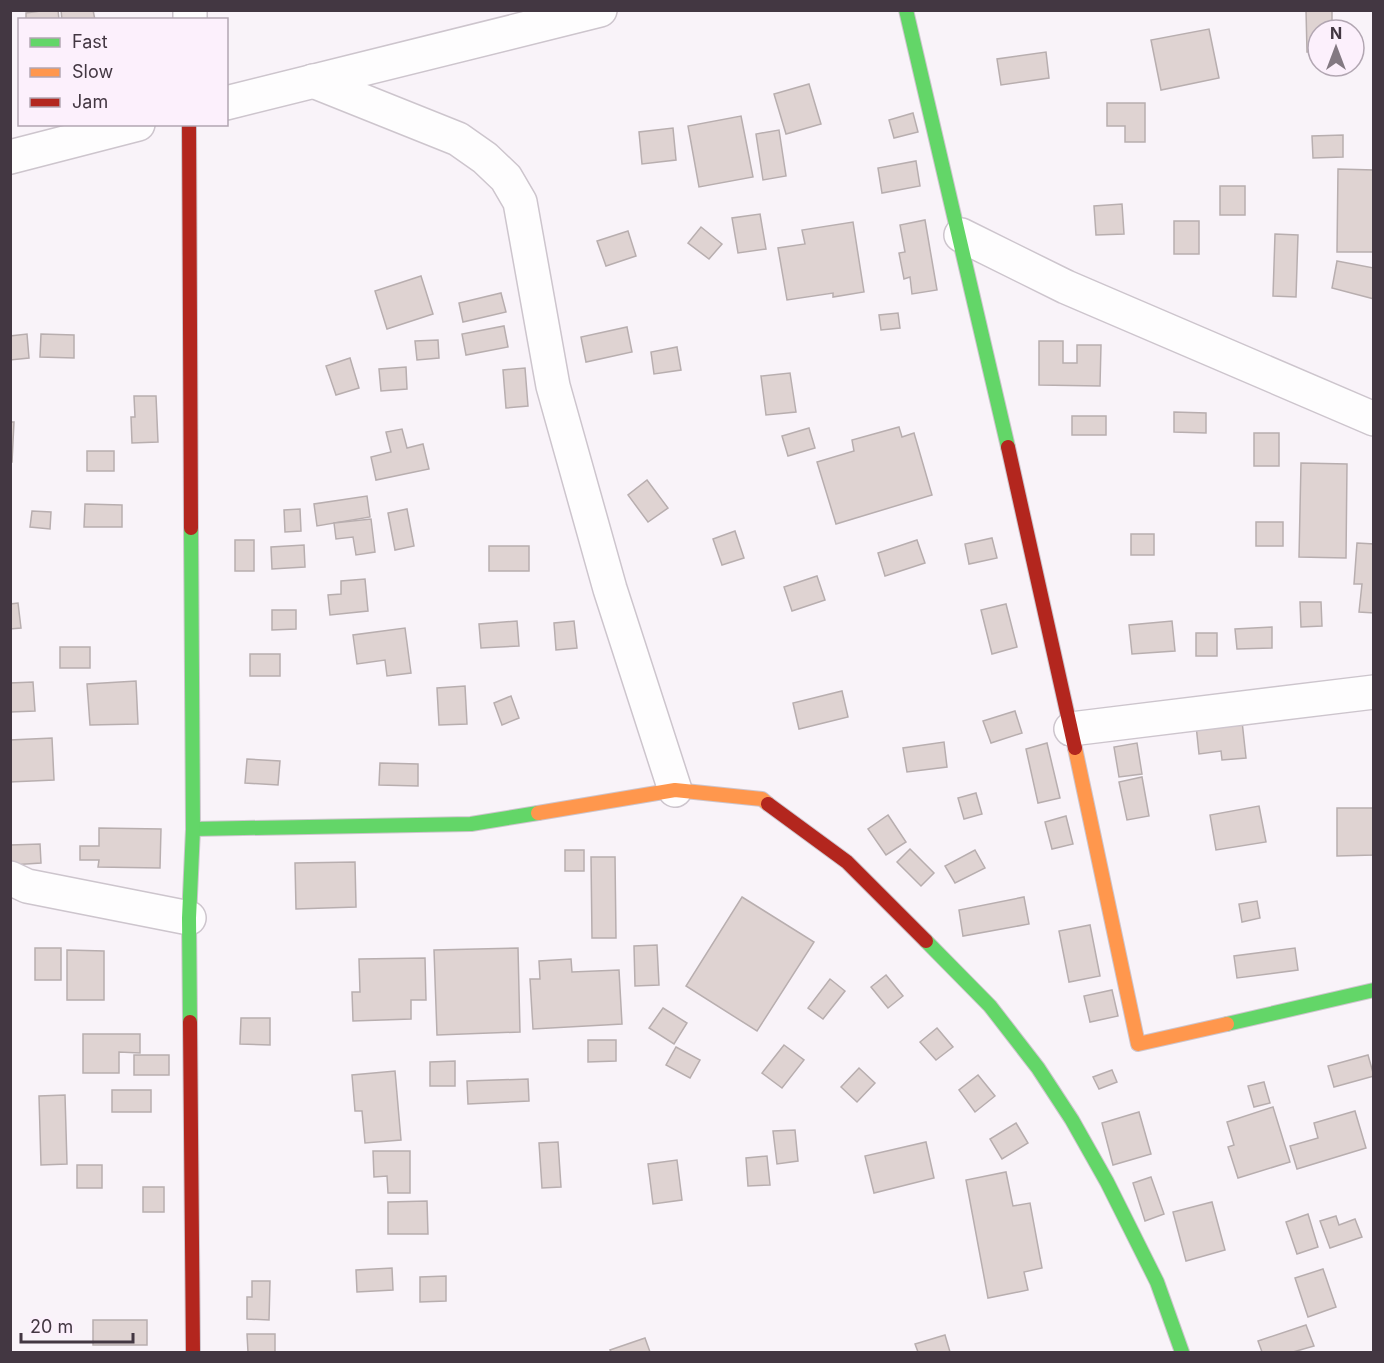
<svg xmlns="http://www.w3.org/2000/svg" width="1384" height="1363" font-family="Inter,sans-serif">
<rect width="100%" height="100%" fill="#f9f3f9"/>
<g fill="#dfd3d2" stroke="#b8aeaf" stroke-width="1.5">
<path d="M48,10h10l1,10h-33v-7z"/>
<path d="M61,10h32l2,10h-33z"/>
<path d="M1306,10h26v20h-14v22h-11z"/>
<path d="M1209,29l10,49 -58,12 -10,-50z"/>
<path d="M1046,52l3,26 -48,7 -4,-26z"/>
<path d="M809,84l12,40 -35,10 -12,-40z"/>
<path d="M1107,103h38v39h-20v-16h-18z"/>
<path d="M913,113l5,19 -24,6 -5,-18z"/>
<path d="M741,116l12,61 -54,10 -11,-61z"/>
<path d="M673,128l3,32 -34,4 -3,-32z"/>
<path d="M779,130l7,46 -23,4 -7,-46z"/>
<path d="M1343,135v22l-30,1 -1,-22z"/>
<path d="M916,161l4,25 -38,7 -4,-25z"/>
<path d="M1338,169l36,1v82h-37z"/>
<rect x="1220" y="186" width="25" height="29"/>
<path d="M1122,204l2,30 -28,1 -2,-29z"/>
<path d="M760,214l6,35 -28,4 -6,-35z"/>
<path d="M925,220l12,70 -25,4 -2,-17 -6,2 -5,-26 6,-1 -5,-27z"/>
<rect x="1174" y="221" width="25" height="33"/>
<path d="M853,222l11,70 -31,5v-4l-46,7 -9,-52 27,-4 -3,-14z"/>
<path d="M701,227l21,17 -13,15 -21,-16z"/>
<path d="M628,231l8,25 -30,10 -9,-25z"/>
<path d="M1275,234l23,1 -2,62 -23,-1z"/>
<path d="M1337,261l37,7v31l-42,-11z"/>
<path d="M421,276l12,38 -46,15 -12,-38z"/>
<path d="M501,293l5,19 -43,10 -4,-19z"/>
<path d="M898,313l2,15 -19,2 -2,-15z"/>
<path d="M504,326l4,21 -42,8 -4,-21z"/>
<path d="M627,327l5,25 -46,10 -5,-25z"/>
<path d="M27,334l2,24 -19,2v-24z"/>
<path d="M41,334l33,1v23l-34,-1z"/>
<path d="M438,340l1,18 -22,2 -2,-19z"/>
<path d="M1039,341h24v22h14v-18h24l-1,41 -61,-1z"/>
<path d="M677,347l4,23 -27,4 -3,-22z"/>
<path d="M350,358l9,30 -23,7 -10,-29z"/>
<path d="M406,367l1,22 -26,2 -2,-22z"/>
<path d="M525,368l3,38 -22,2 -3,-38z"/>
<path d="M790,373l6,39 -30,3 -5,-39z"/>
<path d="M134,396h22l2,46 -26,1 -1,-26h4z"/>
<path d="M1174,412l32,1v20l-32,-1z"/>
<rect x="1072" y="416" width="34" height="19"/>
<path d="M10,422h4l-2,40h-2z"/>
<path d="M899,427l3,10 12,-4 18,62 -96,29 -19,-62 37,-11 -2,-11z"/>
<path d="M809,428l6,20 -27,8 -6,-20z"/>
<path d="M402,429l5,19 16,-4 6,25 -53,11 -5,-23 20,-5 -5,-20z"/>
<rect x="1254" y="433" width="25" height="33"/>
<rect x="87" y="451" width="27" height="20"/>
<path d="M1301,463l46,1 -1,94 -47,-1z"/>
<path d="M647,480l21,28 -20,14 -20,-27z"/>
<path d="M367,496l3,21 -53,9 -3,-22z"/>
<path d="M85,504l37,1v22h-38z"/>
<path d="M300,509l1,22 -16,1 -1,-22z"/>
<path d="M407,509l7,37 -19,4 -7,-37z"/>
<path d="M32,511l19,1 -1,17 -20,-2z"/>
<path d="M371,519l4,33 -19,3 -3,-18 -17,2 -2,-16z"/>
<rect x="1256" y="522" width="27" height="24"/>
<path d="M735,531l9,27 -22,7 -9,-26z"/>
<rect x="1131" y="534" width="23" height="21"/>
<path d="M992,538l5,20 -28,6 -4,-20z"/>
<rect x="235" y="540" width="19" height="31"/>
<path d="M917,540l8,23 -40,13 -7,-23z"/>
<path d="M1357,543l17,1v69l-15,-1 3,-28h-8z"/>
<path d="M304,545l1,22 -33,2 -1,-22z"/>
<rect x="489" y="546" width="40" height="25"/>
<path d="M817,576l8,24 -33,11 -8,-24z"/>
<path d="M365,579l3,32 -38,4 -2,-20 13,-1v-13z"/>
<path d="M1300,602h21l1,24 -21,1z"/>
<path d="M18,603l3,25 -11,1v-25z"/>
<path d="M1006,604l11,43 -25,7 -11,-44z"/>
<path d="M272,610h24v19l-24,1z"/>
<path d="M517,621l2,25 -38,2 -2,-24z"/>
<path d="M574,621l3,27 -21,2 -2,-27z"/>
<path d="M1172,621l3,30 -43,3 -3,-29z"/>
<path d="M1272,627v21l-35,1 -2,-20z"/>
<path d="M405,628l6,45 -24,3 -2,-16 -28,4 -4,-29z"/>
<rect x="1196" y="633" width="21" height="23"/>
<rect x="60" y="647" width="30" height="21"/>
<rect x="250" y="654" width="30" height="22"/>
<path d="M136,681l2,43 -48,1 -3,-41z"/>
<path d="M33,682l2,29 -24,1 -1,-29z"/>
<path d="M465,686l2,38 -28,1 -2,-37z"/>
<path d="M842,691l6,26 -49,12 -6,-26z"/>
<path d="M511,696l8,22 -17,7 -8,-22z"/>
<path d="M1015,711l7,22 -31,10 -8,-22z"/>
<path d="M1242,721l4,37 -24,2 -1,-9 -22,3 -3,-29z"/>
<path d="M52,738l2,42 -44,2v-42z"/>
<path d="M944,742l3,25 -40,5 -4,-24z"/>
<path d="M1047,743l13,55 -22,5 -12,-54z"/>
<path d="M1137,743l5,31 -23,3 -5,-30z"/>
<path d="M247,759l33,2 -2,24 -33,-2z"/>
<path d="M380,763l38,1v22l-39,-1z"/>
<path d="M1142,777l7,39 -22,4 -8,-38z"/>
<path d="M976,793l6,21 -18,5 -6,-21z"/>
<path d="M1259,806l7,36 -50,8 -6,-35z"/>
<path d="M1337,808h37v47l-37,1z"/>
<path d="M888,815l18,27 -20,13 -18,-26z"/>
<path d="M1066,816l7,28 -21,5 -7,-27z"/>
<path d="M99,828l62,1 -1,39 -62,-1 1,-7h-19v-14h19z"/>
<path d="M40,844l1,19 -30,2v-20z"/>
<path d="M910,849l24,24 -13,13 -24,-24z"/>
<rect x="565" y="850" width="19" height="21"/>
<path d="M975,850l10,18 -30,15 -10,-17z"/>
<path d="M591,857h24l1,81h-24z"/>
<path d="M355,862l1,45 -60,2 -1,-46z"/>
<path d="M742,897l72,45 -57,89 -71,-45z"/>
<path d="M1024,897l5,27 -66,12 -4,-26z"/>
<path d="M1257,901l3,17 -18,4 -3,-18z"/>
<path d="M1090,925l10,51 -31,6 -10,-51z"/>
<path d="M657,945l2,40 -24,1 -1,-40z"/>
<rect x="35" y="948" width="26" height="32"/>
<path d="M518,948l2,84 -83,3 -3,-85z"/>
<path d="M1295,948l3,22 -61,8 -3,-22z"/>
<path d="M67,950l37,1v49h-37z"/>
<path d="M425,958l1,42h-15v19l-58,2 -1,-29h8l-1,-33z"/>
<path d="M571,959l1,13 47,-2 3,54 -89,5 -3,-50h10l-1,-18z"/>
<path d="M886,975l17,21 -15,12 -17,-21z"/>
<path d="M830,979l15,12 -22,28 -15,-11z"/>
<path d="M1112,990l6,26 -28,6 -6,-26z"/>
<path d="M663,1008l24,15 -13,21 -25,-16z"/>
<path d="M241,1018h29v27l-30,-1z"/>
<path d="M937,1028l16,19 -17,13 -16,-18z"/>
<path d="M83,1034h57v19l-21,-1v21h-36z"/>
<path d="M588,1040h28v21l-28,1z"/>
<path d="M784,1045l20,15 -22,28 -20,-15z"/>
<path d="M676,1047l24,13 -10,18 -24,-13z"/>
<rect x="134" y="1055" width="35" height="20"/>
<path d="M1368,1055l6,21 -40,11 -6,-21z"/>
<path d="M455,1061v25h-25v-24z"/>
<path d="M859,1068l16,15 -18,19 -16,-15z"/>
<path d="M1112,1070l5,12 -18,7 -6,-12z"/>
<path d="M395,1071l6,69 -36,3 -3,-32h-7l-3,-36z"/>
<path d="M978,1075l17,21 -20,16 -16,-22z"/>
<path d="M528,1079l1,22 -61,3 -1,-23z"/>
<path d="M1264,1082l6,21 -16,4 -6,-21z"/>
<rect x="112" y="1090" width="39" height="22"/>
<path d="M65,1095l2,69 -26,1 -2,-69z"/>
<path d="M1273,1107l17,55 -52,16 -10,-31 6,-2 -7,-23z"/>
<path d="M1355,1111l11,37 -69,21 -7,-23 28,-8 -4,-15z"/>
<path d="M1139,1112l12,42 -38,11 -11,-42z"/>
<path d="M1016,1123l12,20 -26,16 -12,-20z"/>
<path d="M795,1130l3,31 -21,3 -4,-33z"/>
<path d="M558,1142l3,45 -19,1 -3,-45z"/>
<path d="M926,1142l8,36 -60,15 -9,-37z"/>
<path d="M373,1151h37v42h-22l-1,-17 -13,1z"/>
<path d="M767,1156l3,29 -22,1 -2,-28z"/>
<path d="M677,1160l5,40 -29,4 -5,-40z"/>
<rect x="77" y="1165" width="25" height="23"/>
<path d="M1006,1172l7,34 17,-3 12,65 -18,4 4,18 -40,8 -22,-118z"/>
<path d="M1151,1177l13,37 -19,7 -12,-38z"/>
<rect x="143" y="1187" width="21" height="25"/>
<path d="M427,1201l1,33h-40v-32z"/>
<path d="M1212,1202l13,48 -39,11 -13,-49z"/>
<path d="M1308,1214l10,33 -21,7 -11,-32z"/>
<path d="M1336,1216l3,9 16,-6 7,18 -32,11 -10,-27z"/>
<path d="M392,1268l1,22 -36,2 -1,-22z"/>
<path d="M1323,1269l13,38 -28,10 -13,-39z"/>
<path d="M446,1276v25l-26,1v-25z"/>
<path d="M252,1281h18l-1,39 -22,-1v-22h5z"/>
<rect x="93" y="1320" width="54" height="25"/>
<path d="M1306,1325l8,21 -21,6h-31l-4,-11z"/>
<path d="M247,1334h28v18h-27z"/>
<path d="M945,1335l5,17h-32l-3,-8z"/>
<path d="M645,1338l5,14h-39l-1,-2z"/>
</g>
<g fill="none" stroke-linecap="round" stroke-linejoin="round">
<defs>
<g id="street">
<path d="M190,20v-10"/>
<path d="M313,81l145,58 27,19 21,20 14,24 33,184 57,203 65,201"/>
<path d="M226,103l374,-93"/>
<path d="M10,157l128,-33"/>
<path d="M961,235l105,52 308,132"/>
<path d="M1071,729l303,-37"/>
<path d="M10,878l17,8 162,32"/>
</g>
<g id="fast">
<path d="M906,10l102,437"/>
<path d="M193,829l278,-5 67,-11"/>
<path d="M926,941l64,65 48,62 34,52 35,62 50,100 25,70"/>
<path d="M190,1022l-1,-104 4,-89 -2,-301"/>
<path d="M1227,1024l147,-34"/>
</g>
<g id="slow">
<path d="M1075,748l63,296 89,-20"/>
<path d="M538,813l137,-23 87,9 6,5"/>
</g>
<g id="jam">
<path d="M189,124l2,404"/>
<path d="M1008,447l67,301"/>
<path d="M768,804l79,58 79,79"/>
<path d="M190,1022l3,330"/>
</g>
</defs>
<use href="#street" stroke="#cdc5cd" stroke-width="36"/>
<use href="#fast" stroke="#cdc5cd" stroke-width="16"/>
<use href="#slow" stroke="#cdc5cd" stroke-width="16"/>
<use href="#jam" stroke="#cdc5cd" stroke-width="16"/>
<use href="#street" stroke="#fefdfe" stroke-width="33"/>
<use href="#fast" stroke="#63d668" stroke-width="14"/>
<use href="#slow" stroke="#ff974d" stroke-width="14"/>
<use href="#jam" stroke="#b3261e" stroke-width="14"/>
</g>
<rect width="1384" height="1363" fill="none" stroke="#433742" stroke-width="24"/>
<rect x="18" y="18" width="210" height="108" fill="#fcf0fc" stroke="#b2a6b2" stroke-width="1.5"/>
<rect x="30" y="38" width="30" height="9" fill="#63d668" stroke="#b2a6b2" stroke-width="1.5"/>
<text x="72" y="48" font-size="18" fill="#433742">Fast</text>
<rect x="30" y="68" width="30" height="9" fill="#ff974d" stroke="#b2a6b2" stroke-width="1.5"/>
<text x="72" y="78" font-size="18" fill="#433742">Slow</text>
<rect x="30" y="98" width="30" height="9" fill="#b3261e" stroke="#b2a6b2" stroke-width="1.5"/>
<text x="72" y="108" font-size="18" fill="#433742">Jam</text>
<g transform="translate(1336 48)"><circle r="28" fill="#fcf0fc" stroke="#b2a6b2" stroke-width="1.5"/>
<path d="M0-4.5L10 22L0 15L-10 22Z" fill="#837982"/>
<text y="-9" font-size="16" font-weight="bold" text-anchor="middle" fill="#433742">N</text>
</g>
<path d="M21 1333v9h112v-9" fill="none" stroke="#433742" stroke-width="3"/>
<text x="30" y="1333" font-size="18" fill="#433742" stroke="#fcf0fc" stroke-width="4.5" paint-order="stroke">20 m</text>
</svg>
